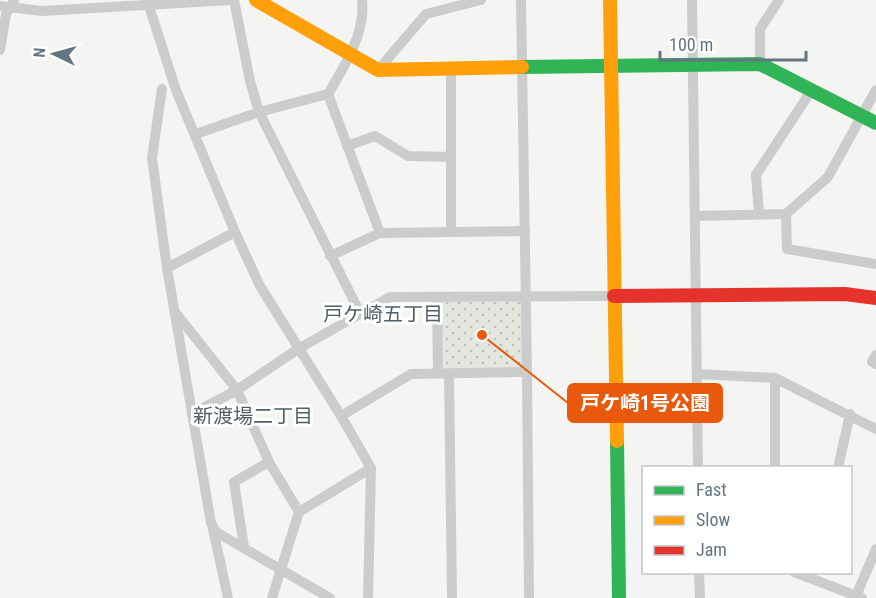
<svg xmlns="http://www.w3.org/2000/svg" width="876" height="598" font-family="'Roboto Condensed','Noto Sans JP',sans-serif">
<defs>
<pattern id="grass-dots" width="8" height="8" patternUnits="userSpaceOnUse" patternTransform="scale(1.5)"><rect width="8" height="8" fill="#e4e7e0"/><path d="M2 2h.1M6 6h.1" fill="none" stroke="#bcc0bb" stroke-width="1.8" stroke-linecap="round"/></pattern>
</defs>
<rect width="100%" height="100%" fill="#f4f4f2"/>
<path fill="url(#grass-dots)" d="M522,300l1,68 -80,1 -2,-68z"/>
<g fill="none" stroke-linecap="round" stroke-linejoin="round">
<g stroke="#cbcdcd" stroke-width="10">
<path d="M147,0l29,90 59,142 25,54 81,130 30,52 -3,130"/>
<path d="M234,0l16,81 9,31 101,201"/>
<path d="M521,0l6,372 2,226"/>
<path d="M692,0l6,468"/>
<path d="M0,6l42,5 189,-11"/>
<path d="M0,50l6,-36 8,-14"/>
<path d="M760,64v-35l19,-29"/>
<path d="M378,70l48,-56 55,-14"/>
<path d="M162,89l-10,69 15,110"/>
<path d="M328,94l52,139"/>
<path d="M196,134l63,-22 69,-18c16,-27 38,-61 34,-94"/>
<path d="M347,146l28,-10 33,20 43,1"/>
<path d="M759,214l-3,-39 55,-84"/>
<path d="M786,214l1,35 89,15"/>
<path d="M696,216l90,-2 42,-37 48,-87"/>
<path d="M451,231v-162"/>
<path d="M235,232l-68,36 44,255 5,9 114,66"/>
<path d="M330,256l50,-23 145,-2"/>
<path d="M437,297l1,77"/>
<path d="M175,312l62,78 32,72 30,50"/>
<path d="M876,355l-4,7 4,2"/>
<path d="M449,374l3,224"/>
<path d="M698,374l77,4 101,51"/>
<path d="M775,378v90"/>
<path d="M192,414l45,-24 61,-41 92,-52 224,-1"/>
<path d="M341,416l70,-42 116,-2"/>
<path d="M838,468l12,-54"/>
<path d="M213,529l15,69"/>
<path d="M244,547l-10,-65 35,-20"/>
<path d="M699,572l1,26"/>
<path d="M794,572l68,26"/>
<path d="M856,596l20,-47"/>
<path d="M272,598l27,-86 72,-44"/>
</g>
<g stroke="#30b455" stroke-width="14">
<path d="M522,67l238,-3 116,59"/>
<path d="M617,441l2,157"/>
</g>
<g stroke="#ff9f0a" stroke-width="14">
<path d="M256,0l122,70 144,-3"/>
<path d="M610,0l7,441"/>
</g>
<path stroke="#e5322d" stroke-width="14" d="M614,296l231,-2 31,4"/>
</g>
<g text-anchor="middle" stroke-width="6" stroke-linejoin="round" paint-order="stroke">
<g font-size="20" fill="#515e68" stroke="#fff">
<text x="383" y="321">戸ケ崎五丁目</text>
<text x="253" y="423">新渡場二丁目</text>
</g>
</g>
<path fill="none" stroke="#e8590c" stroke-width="2" d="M482 335L568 403"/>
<circle fill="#e8590c" stroke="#fff" stroke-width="2" cx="482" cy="335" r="6"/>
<rect fill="#e8590c" stroke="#e8590c" stroke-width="2" x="568" y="384" width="154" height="38" rx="6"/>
<g font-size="20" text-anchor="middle" font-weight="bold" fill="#fff">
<text x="645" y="410">戸ケ崎1号公園</text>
</g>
<rect x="642" y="466" width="210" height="108" fill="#ffffff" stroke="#c1c8cd" stroke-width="1.5"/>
<rect x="654" y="486" width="30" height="9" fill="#30b455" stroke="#c1c8cd" stroke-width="1.5"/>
<text x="696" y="496" font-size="18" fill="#637583">Fast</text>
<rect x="654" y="516" width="30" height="9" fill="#ff9f0a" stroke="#c1c8cd" stroke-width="1.5"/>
<text x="696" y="526" font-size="18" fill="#637583">Slow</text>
<rect x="654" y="546" width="30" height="9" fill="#e5322d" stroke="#c1c8cd" stroke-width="1.5"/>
<text x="696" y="556" font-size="18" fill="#637583">Jam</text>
<g transform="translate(54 54) rotate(275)" stroke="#ffffff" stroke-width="4.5" paint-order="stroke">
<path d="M0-4.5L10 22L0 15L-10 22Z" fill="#637583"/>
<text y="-9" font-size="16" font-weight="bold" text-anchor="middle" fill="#637583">N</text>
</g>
<path d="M660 51v9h146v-9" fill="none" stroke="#637583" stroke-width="3"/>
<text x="669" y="51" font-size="18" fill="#637583" stroke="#ffffff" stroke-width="4.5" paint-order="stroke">100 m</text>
</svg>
